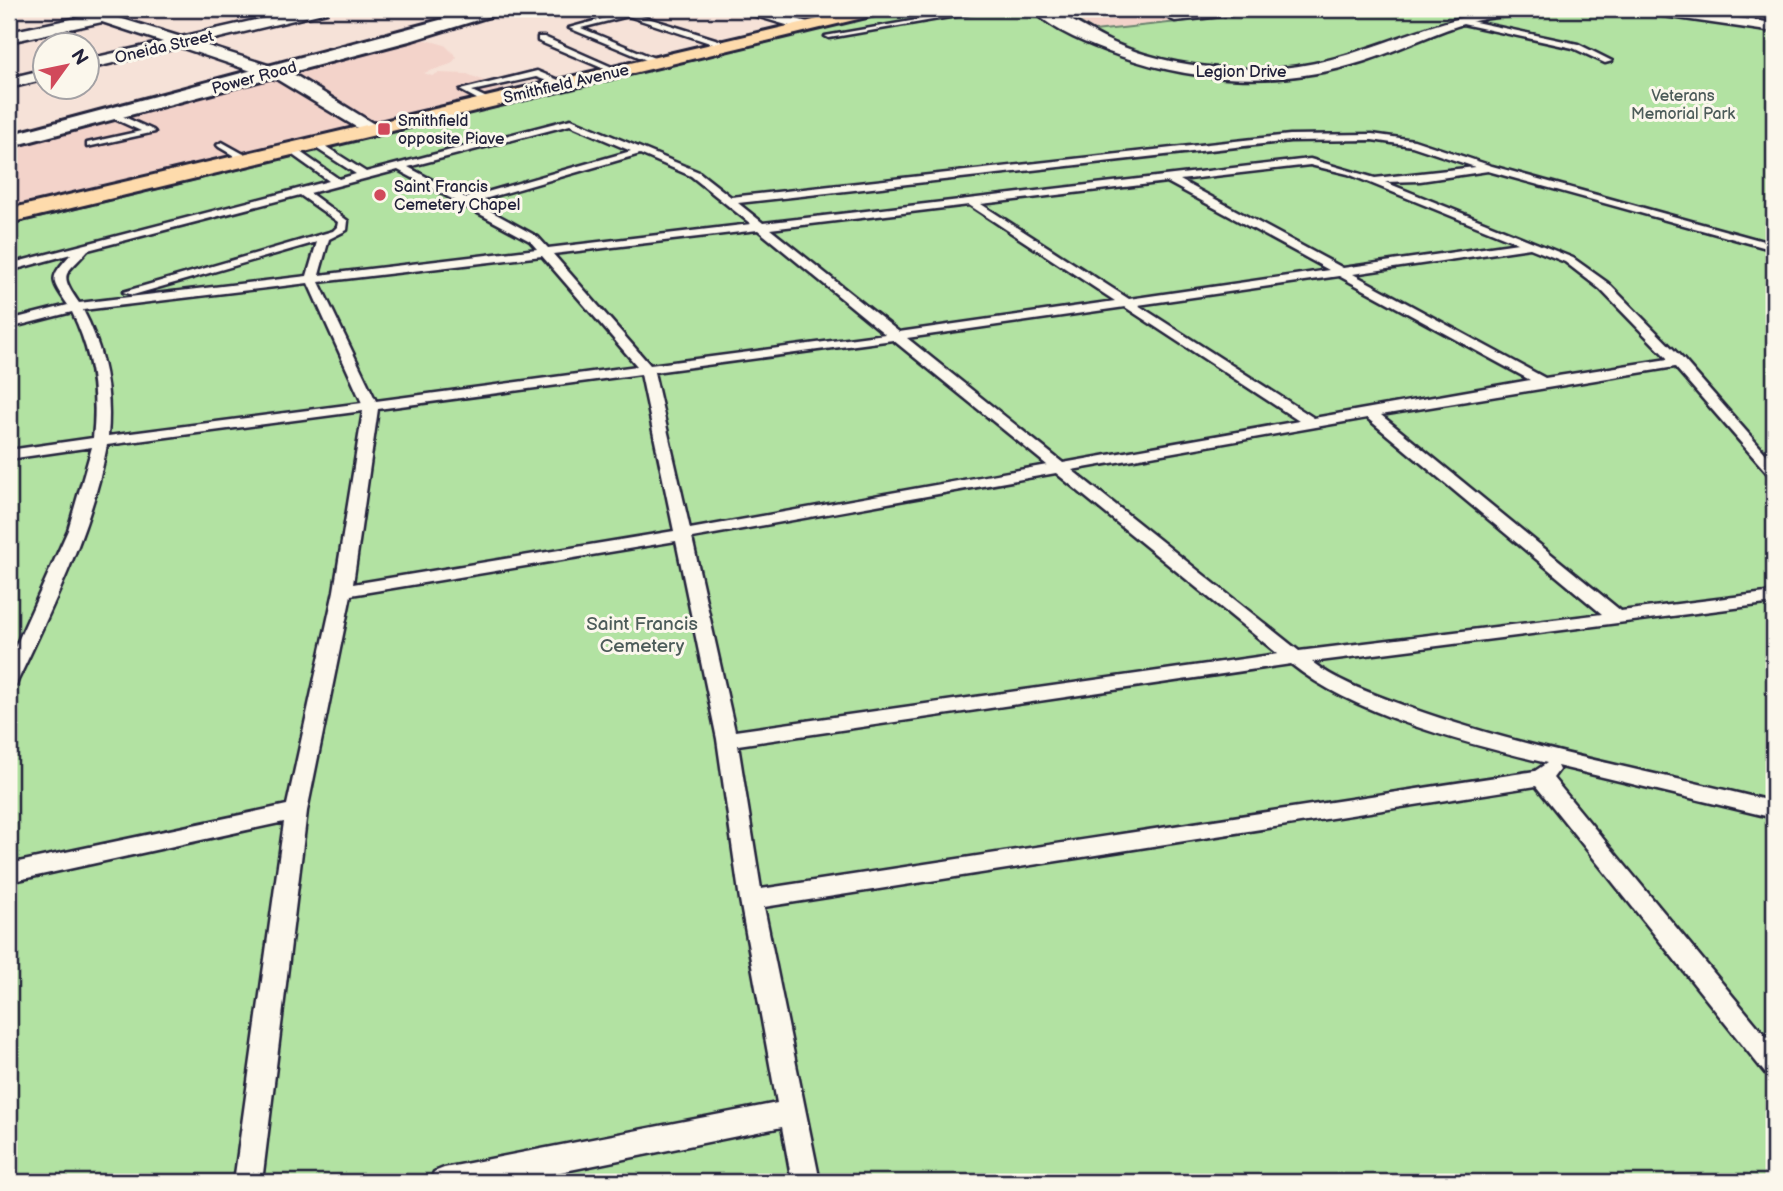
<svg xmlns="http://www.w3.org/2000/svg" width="1783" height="1191" font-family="'Balsamiq Sans',sans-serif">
<rect width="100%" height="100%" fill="#f6e2d8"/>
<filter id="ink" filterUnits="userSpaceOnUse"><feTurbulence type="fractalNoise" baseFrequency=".0143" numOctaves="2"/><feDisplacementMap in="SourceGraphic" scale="14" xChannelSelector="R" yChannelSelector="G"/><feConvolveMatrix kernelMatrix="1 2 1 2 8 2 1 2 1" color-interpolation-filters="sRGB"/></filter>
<g filter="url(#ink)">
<g fill="#f3d3ca">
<path d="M1058,9h240l-204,22z"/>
<path d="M412,36l33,9 12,12 -6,7 -27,9 8,3 6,-3 29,1 50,20 -508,122v-75z"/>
</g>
<path fill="#b2e2a2" stroke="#6a826e" stroke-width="2" d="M904,9h154l36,22 204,-22h333l143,19v1154h-1765v-957z"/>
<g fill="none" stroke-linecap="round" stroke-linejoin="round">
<defs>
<g id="lane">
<path d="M619,9l109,34 1,2 -7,2 -94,-31 -47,12 78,32 -3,4 -87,-36 51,-14 -5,-3z"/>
<path d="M980,9h16l-167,29 -4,-2z"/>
<path d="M1149,9h9l18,8 61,-8 -5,6 -57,6z"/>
<path d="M1461,19l117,25 34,17 -7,2 -32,-15 -115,-25z"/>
<path d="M538,37h6l77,34 -7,2 -76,-32z"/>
<path d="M537,71l31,13 -4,3 -28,-10 -64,14 19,9 -3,5 -28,-15z"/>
<path d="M111,111l42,19 2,2 -68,15v-4l54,-12 -33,-15v-4z"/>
<path d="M571,119l128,53 32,25 559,-62 82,-1 42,6 78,26 282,78v6l-286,-79 -68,10 -35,1 188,76 35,25 75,76 91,104v14l-5,-2 -94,-108 -294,48 240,196 153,-19v11l-462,59c27,21 64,33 96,45 119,43 244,64 366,95v16l-217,-52 2,4 -6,8 221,268v31l-9,-4 -229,-287 -772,121 56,275h-28l-10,-55 -271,55h-81l4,-10 10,-4 333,-65 -37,-203 -23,-161 -41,-198 -325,54 -44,216 -45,371h-28l50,-360 -275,60v-18l278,-59 47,-214 29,-180 -256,34c-15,83 -53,159 -89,235l-2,5 -7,1v-25l59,-131 24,-83 -83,12v-9l84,-12c5,-45 -1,-85 -21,-126l-63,16v-8l59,-15c-18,-26 -19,-27 3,-51l-62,17v-7l320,-83 -42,-30v-4h6l46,32 17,-5 -45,-29v-4h6l49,31zM570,125l61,26 -165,47 -58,-31zM1372,140l40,6 63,21 -100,11 -65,-19 -547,64 -25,-20 552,-62zM640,154l51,22 60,48 -203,24 -10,-11 -64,-35zM1310,165l38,9 170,69 -175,25 -163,-88zM398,170l132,71 7,8 -218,26 10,-36 18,-9 1,-9 -38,-28zM1167,182l162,88 -200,29 -148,-95zM300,195l38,27 -1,5 -4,4 -210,61 10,3 184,-53 -10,34 -228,27c-22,-32 -13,-27 9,-53zM969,205l146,96 -216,31 -129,-103zM758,230l127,104 -235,31 -97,-111zM1530,248l35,14 35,27 68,70 -123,19 -192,-104zM542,256l95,110 -261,35 -57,-119zM1339,276l191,104 -216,38 -176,-113zM308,283l54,120 -254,33c4,-45 -4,-86 -25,-126zM1125,307l174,114 -236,42 -156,-125zM893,340l154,125 -357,64 -36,-157zM641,374l33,157 -321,53 25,-175zM1367,418l235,196 -303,37 -227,-181zM1056,473l222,181 -543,77 -43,-193zM1291,664c63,51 177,80 256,99l-12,8 -774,118 -23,-144z"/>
<path d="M222,142l27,15 2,2 -8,2 -24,-14 -2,-2z"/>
</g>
<g id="street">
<path d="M71,9l43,4 2,4 65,20 123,-28h25l-2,3 -129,31 92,29 92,57 -2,4h-14l-88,-53 -98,-33 -92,22v-10l75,-17 -61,-20 -93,20v-10l77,-16z"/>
<path d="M732,9h24l56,14 3,3 -8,5z"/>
<path d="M1032,9c28,-1 56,23 82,34 46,20 96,27 146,26 101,0 178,-65 280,-60l-7,4c-24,3 -50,4 -73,12 -32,10 -63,26 -95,36 -81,26 -165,23 -245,-5 -28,-10 -68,-25 -88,-47z"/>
<path d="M1636,9h36l102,14v9l-131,-19z"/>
<path d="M46,69v10l-37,9v-10z"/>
</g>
<path id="secondary" d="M481,9h24l-2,3 -90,28 -404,107v-12z"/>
<path id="primary" d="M860,9h27l-8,5 -870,209v-14z"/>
</defs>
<use href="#lane" stroke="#22223b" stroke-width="5"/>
<use href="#street" stroke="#22223b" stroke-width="5"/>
<use href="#secondary" stroke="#22223b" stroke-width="6"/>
<use href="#primary" stroke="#22223b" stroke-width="6"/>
<use href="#lane" fill="#fbf7ec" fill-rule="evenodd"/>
<use href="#street" fill="#fbf7ec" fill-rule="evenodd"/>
<use href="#secondary" fill="#fbf7ec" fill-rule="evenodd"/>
<use href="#primary" fill="#fedbac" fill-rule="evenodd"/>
</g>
</g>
<g fill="#d1495b" stroke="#fbf7ec" stroke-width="2.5">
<rect x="377" y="122" width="14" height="14" rx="3.5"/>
<circle cx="380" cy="195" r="7"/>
</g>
<g text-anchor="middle" stroke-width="6" stroke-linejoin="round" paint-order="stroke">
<g font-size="16" fill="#22223b" stroke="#fbf7ec">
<text transform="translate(164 46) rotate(-13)" y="6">Oneida Street</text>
<text x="1241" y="77">Legion Drive</text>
<text transform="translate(254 77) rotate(-15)" y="6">Power Road</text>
<text transform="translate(566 83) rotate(-13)" y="6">Smithfield Avenue</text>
</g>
<g font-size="16" fill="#4d5c5a" stroke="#fbf7ec">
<text x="1683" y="101">Veterans<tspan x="1683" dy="18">Memorial Park</tspan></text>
</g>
<g font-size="16" fill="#22223b" stroke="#fbf7ec" text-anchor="start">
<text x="398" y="126">Smithfield<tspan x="398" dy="18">opposite Piave</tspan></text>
<text x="394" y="192">Saint Francis<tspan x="394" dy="18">Cemetery Chapel</tspan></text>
</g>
<g font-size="19" fill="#4d5c5a" stroke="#fbf7ec">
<text x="642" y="630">Saint Francis<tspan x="642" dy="22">Cemetery</tspan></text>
</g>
</g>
<rect width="1783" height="1191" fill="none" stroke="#fbf7ec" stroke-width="35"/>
<rect x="18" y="18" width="1748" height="1156" fill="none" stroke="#22223b" stroke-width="2.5" filter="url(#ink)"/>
<g transform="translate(66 66) rotate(57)"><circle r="33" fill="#fbf7ec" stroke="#a4a2a5" stroke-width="2"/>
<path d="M0-5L12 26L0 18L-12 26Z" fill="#d1495b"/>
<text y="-10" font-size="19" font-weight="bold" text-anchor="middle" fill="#22223b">N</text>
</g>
</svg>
